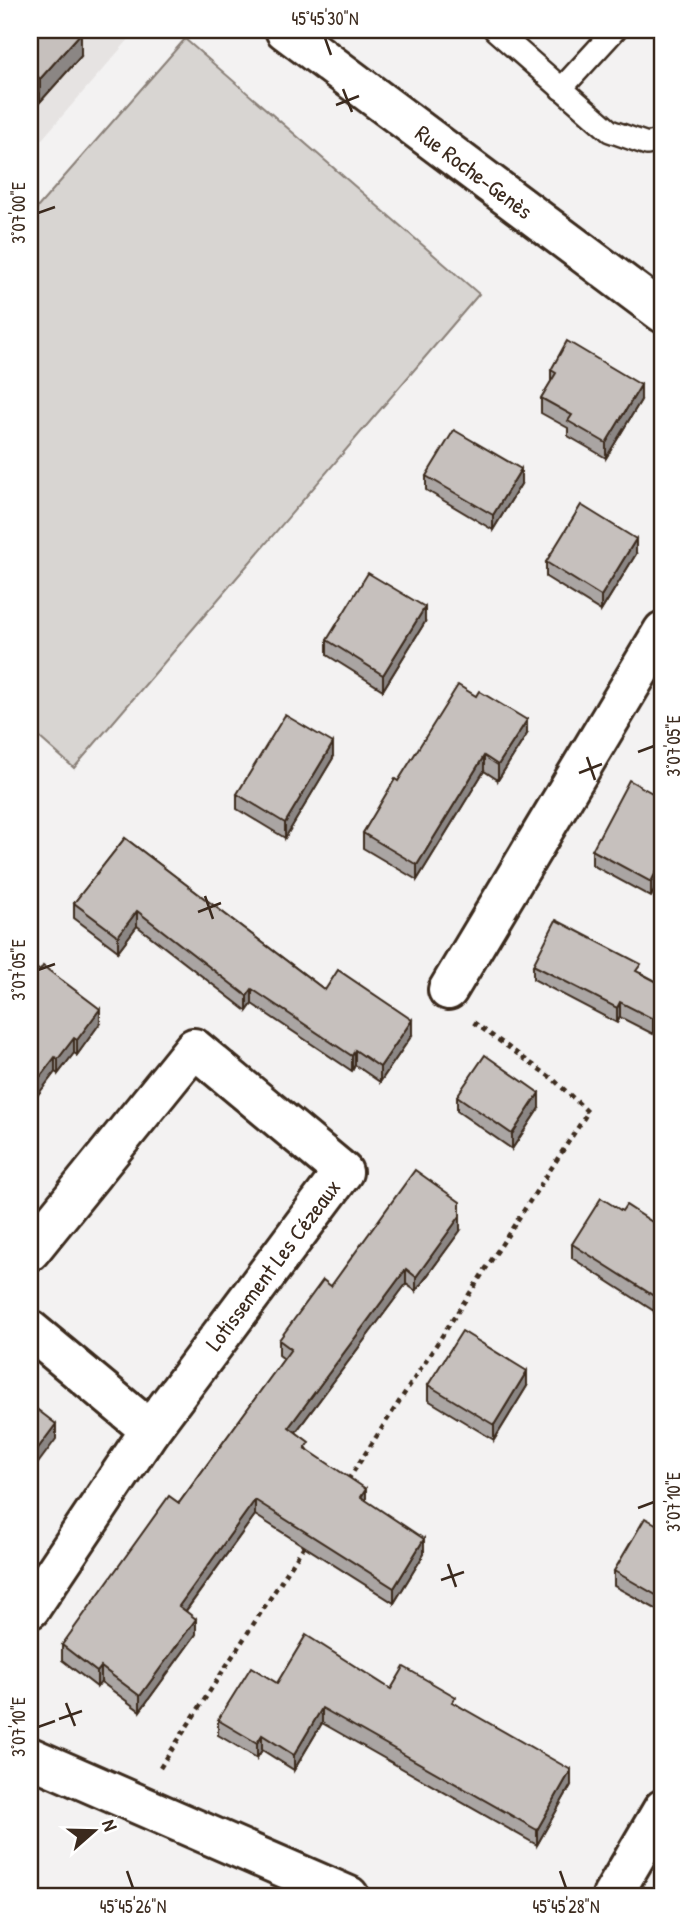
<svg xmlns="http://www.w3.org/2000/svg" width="693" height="1926" font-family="'Patrick Hand',sans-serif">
<rect width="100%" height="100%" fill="#f3f2f2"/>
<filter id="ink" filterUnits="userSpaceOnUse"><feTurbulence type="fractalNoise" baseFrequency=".0143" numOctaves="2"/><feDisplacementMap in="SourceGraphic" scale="14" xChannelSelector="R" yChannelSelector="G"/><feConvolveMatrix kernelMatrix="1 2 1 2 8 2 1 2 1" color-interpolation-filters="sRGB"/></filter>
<g filter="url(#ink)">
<path fill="#e6e3e2" d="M30,30h107l-107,123z"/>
<path fill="#d8d5d2" stroke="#8a8078" stroke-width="2" d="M185,39l294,255 -405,474 -44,-39v-513z"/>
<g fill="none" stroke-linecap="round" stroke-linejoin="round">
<defs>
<g id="lane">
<path d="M495,30l115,101 37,13 16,-4"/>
<path d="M561,89l54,-59"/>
</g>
<g id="street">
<path d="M285,30l378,283"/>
<path d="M448,990l215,-359"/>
<path d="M30,1251l164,-203 149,124 -193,258 -120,179"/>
<path d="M30,1330l120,100"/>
<path d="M612,1896l51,-87"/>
</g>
<path id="secondary" d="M30,1757l319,139"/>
</defs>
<use href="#lane" stroke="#3b2a1e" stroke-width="26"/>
<use href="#street" stroke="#3b2a1e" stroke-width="44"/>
<use href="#secondary" stroke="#3b2a1e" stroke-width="44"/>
<g stroke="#3b2a1e" stroke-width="4.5" stroke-dasharray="5 5" stroke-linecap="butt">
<path d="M348,1480l240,-368 -35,-33 -80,-57"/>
<path d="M160,1768l146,-225"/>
</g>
<use href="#lane" stroke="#fff" stroke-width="21"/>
<use href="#street" stroke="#fff" stroke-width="38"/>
<use href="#secondary" stroke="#fff" stroke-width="38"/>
</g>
<g fill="#aaa5a3" stroke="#3b2a1e" stroke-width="2">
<path d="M30,30l51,26 -41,46 -10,-10z"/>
<path d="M551,370l90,30 -35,58 -38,-22v-8l-27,-15v-15l10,-16z"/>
<path d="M426,476l95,8 -28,46 -67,-40z"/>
<path d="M636,554l-35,57 -55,-34v-15z"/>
<path d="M425,622l-42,68 -56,-35v-15z"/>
<path d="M527,734l-29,46 -14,-9 -67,109 -54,-32v-15l35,-52z"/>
<path d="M333,758l-48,80 -48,-29v-15z"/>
<path d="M663,799v74l-12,24 -59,-32v-15z"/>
<path d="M125,838l200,152 87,45 -32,47 -25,-17 -3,6 -100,-67 -5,7 -110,-85 -19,25 -44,-33v-15z"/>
<path d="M533,965l108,8 22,12 -10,49 -33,-17 -3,6 -84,-44z"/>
<path d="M30,966l70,57 -23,32 -3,-2 -16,21 -3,-2 -25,33z"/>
<path d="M457,1096l82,12 -27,41 -55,-38z"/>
<path d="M622,1211l41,18 -9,82 -82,-53v-14z"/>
<path d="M460,1231l-44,60 -10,-7 -110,148 13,19 115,103 -30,49 -139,-88 -69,96 10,23 -56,77 -39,-29 -4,5 -35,-27v-15l117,-142 105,-144 -5,-4v-15l52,-54z"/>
<path d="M428,1385l99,1 -33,54 -66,-40z"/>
<path d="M663,1528v85l-49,-27v-15z"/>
<path d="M277,1683l114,6 65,15 115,81 -34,60 -215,-122 -28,47 -32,-20 -5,8 -39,-23v-15z"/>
</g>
<g fill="#8b8684" stroke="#3b2a1e" stroke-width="2">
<path d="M81,33v23l-41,46v-23z"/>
<path d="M641,385v15l-35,58v-15z"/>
<path d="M521,469v15l-28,46v-15z"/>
<path d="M636,539v15l-35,57v-15z"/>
<path d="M425,607v15l-42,68v-15z"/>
<path d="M527,720v14l-29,46v-15z"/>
<path d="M333,743v15l-48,80v-15z"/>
<path d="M484,756v15l-67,109v-15z"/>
<path d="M663,858v15l-12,24v-15z"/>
<path d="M137,911v15l-19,25v-15z"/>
<path d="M252,989v15l-5,7v-15z"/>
<path d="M663,999v15l-10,20v-15z"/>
<path d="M620,1002v15l-3,6v-15z"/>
<path d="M100,1009v14l-23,32v-15z"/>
<path d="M412,1020v15l-32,47v-15z"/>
<path d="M74,1038v15l-16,21v-15z"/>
<path d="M355,1050v15l-3,6v-15z"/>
<path d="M55,1057v15l-25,33v-15z"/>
<path d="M539,1093v15l-27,41v-15z"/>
<path d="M460,1216v15l-44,60v-14z"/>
<path d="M406,1269v15l-117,157v-14z"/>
<path d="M663,1281v15l-9,15v-15z"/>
<path d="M527,1371v15l-33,54v-15z"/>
<path d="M56,1424v15l-26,35v-15z"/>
<path d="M366,1489v15l-5,-7z"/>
<path d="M255,1500v15l-76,105v-14z"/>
<path d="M424,1539v15l-30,49v-15z"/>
<path d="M196,1619v15l-56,77v-15z"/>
<path d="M101,1667v15l-4,5v-15z"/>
<path d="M322,1708v15l-28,47v-15z"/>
<path d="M262,1735v15l-5,8v-15z"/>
<path d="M571,1770v15l-34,60v-15z"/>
</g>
<g fill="#c6c0bd" stroke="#3b2a1e" stroke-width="2">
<path d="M30,30h47l4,3 -41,46 -10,-10z"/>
<path d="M567,341l74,44 -35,58 -38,-22 4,-6 -31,-17 15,-25 -5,-3z"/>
<path d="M454,430l67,39 -28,46 -67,-39z"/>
<path d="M581,505l55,34 -35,57 -55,-34z"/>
<path d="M368,573l57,34 -42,68 -56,-35z"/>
<path d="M458,685l18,11 3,-5 48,29 -29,45 -14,-9 -67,109 -54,-32 32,-54 3,2z"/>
<path d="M285,715l48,28 -48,80 -48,-29z"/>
<path d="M629,780l34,19v59l-12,24 -59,-32z"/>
<path d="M125,838l200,152 13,-20 74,50 -32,47 -25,-17 -3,6 -100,-67 -5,7 -110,-85 -19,25 -44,-33z"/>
<path d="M556,920l85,44 -5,7 27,14v14l-10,20 -33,-17 -3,6 -84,-43z"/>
<path d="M31,964l9,7 3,-5 57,43 -23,31 -3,-2 -16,21 -3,-2 -25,33v-124z"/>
<path d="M485,1055l54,38 -27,41 -55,-38z"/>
<path d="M415,1170l45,32v14l-44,61 -10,-8 -117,158 20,15 -4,6 61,41 -5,8 63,42 -30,49 -139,-88 -76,106 17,13 -56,77 -39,-29 -4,5 -35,-27 107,-149 10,7 112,-154 -12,-9 44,-60 8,6z"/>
<path d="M601,1198l21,13 4,-6 37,24v52l-9,15 -82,-52z"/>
<path d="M462,1331l65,40 -33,54 -66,-40z"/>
<path d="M30,1404l26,20 -26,35z"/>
<path d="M645,1518l18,10v71l-49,-28z"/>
<path d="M306,1635l85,54 13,-22 52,30 -4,5 119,68 -34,60 -215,-122 -28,47 -32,-20 -5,8 -39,-23 33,-53 26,16z"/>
<path d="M663,1883v13h-2l-4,-2z"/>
</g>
</g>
<path fill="none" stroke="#3b2a1e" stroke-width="2.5" d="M325,38l6,17M343,89l9,23M336,105l23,-9M38,213l17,-6M638,752l16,-6M587,757l8,23M579,773l23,-9M205,896l8,23M198,912l23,-9M38,970l17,-6M638,1508l16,-6M448,1564l8,23M441,1580l23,-8M66,1703l9,23M59,1719l23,-8M38,1727l17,-6M127,1871l6,17M560,1871l6,17"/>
<g text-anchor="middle" stroke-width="5" stroke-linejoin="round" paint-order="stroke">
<g font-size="23" fill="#3b2a1e" stroke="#fff">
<text transform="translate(474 172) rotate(37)" y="8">Rue Roche-Genès</text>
<text transform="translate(273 1265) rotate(-53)" y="8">Lotissement Les Cézeaux</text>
</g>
</g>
<rect width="693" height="1926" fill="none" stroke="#fff" stroke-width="77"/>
<g transform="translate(94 1831) rotate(70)" stroke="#ffffff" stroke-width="5" paint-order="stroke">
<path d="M0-5L12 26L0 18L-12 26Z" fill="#3b2a1e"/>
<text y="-10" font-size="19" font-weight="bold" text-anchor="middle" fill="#3b2a1e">N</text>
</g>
<rect x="38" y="38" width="616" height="1850" fill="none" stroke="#3b2a1e" stroke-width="2.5"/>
<g font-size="18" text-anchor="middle" fill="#3b2a1e">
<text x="325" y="25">45°45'30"N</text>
<text transform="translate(19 213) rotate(-90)" y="6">3°07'00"E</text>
<text transform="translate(674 746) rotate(-90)" y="6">3°07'05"E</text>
<text transform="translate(19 970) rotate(-90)" y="6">3°07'05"E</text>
<text transform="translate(674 1502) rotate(-90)" y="6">3°07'10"E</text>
<text transform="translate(19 1727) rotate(-90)" y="6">3°07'10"E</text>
<text x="133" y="1913">45°45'26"N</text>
<text x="566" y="1913">45°45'28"N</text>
</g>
</svg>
